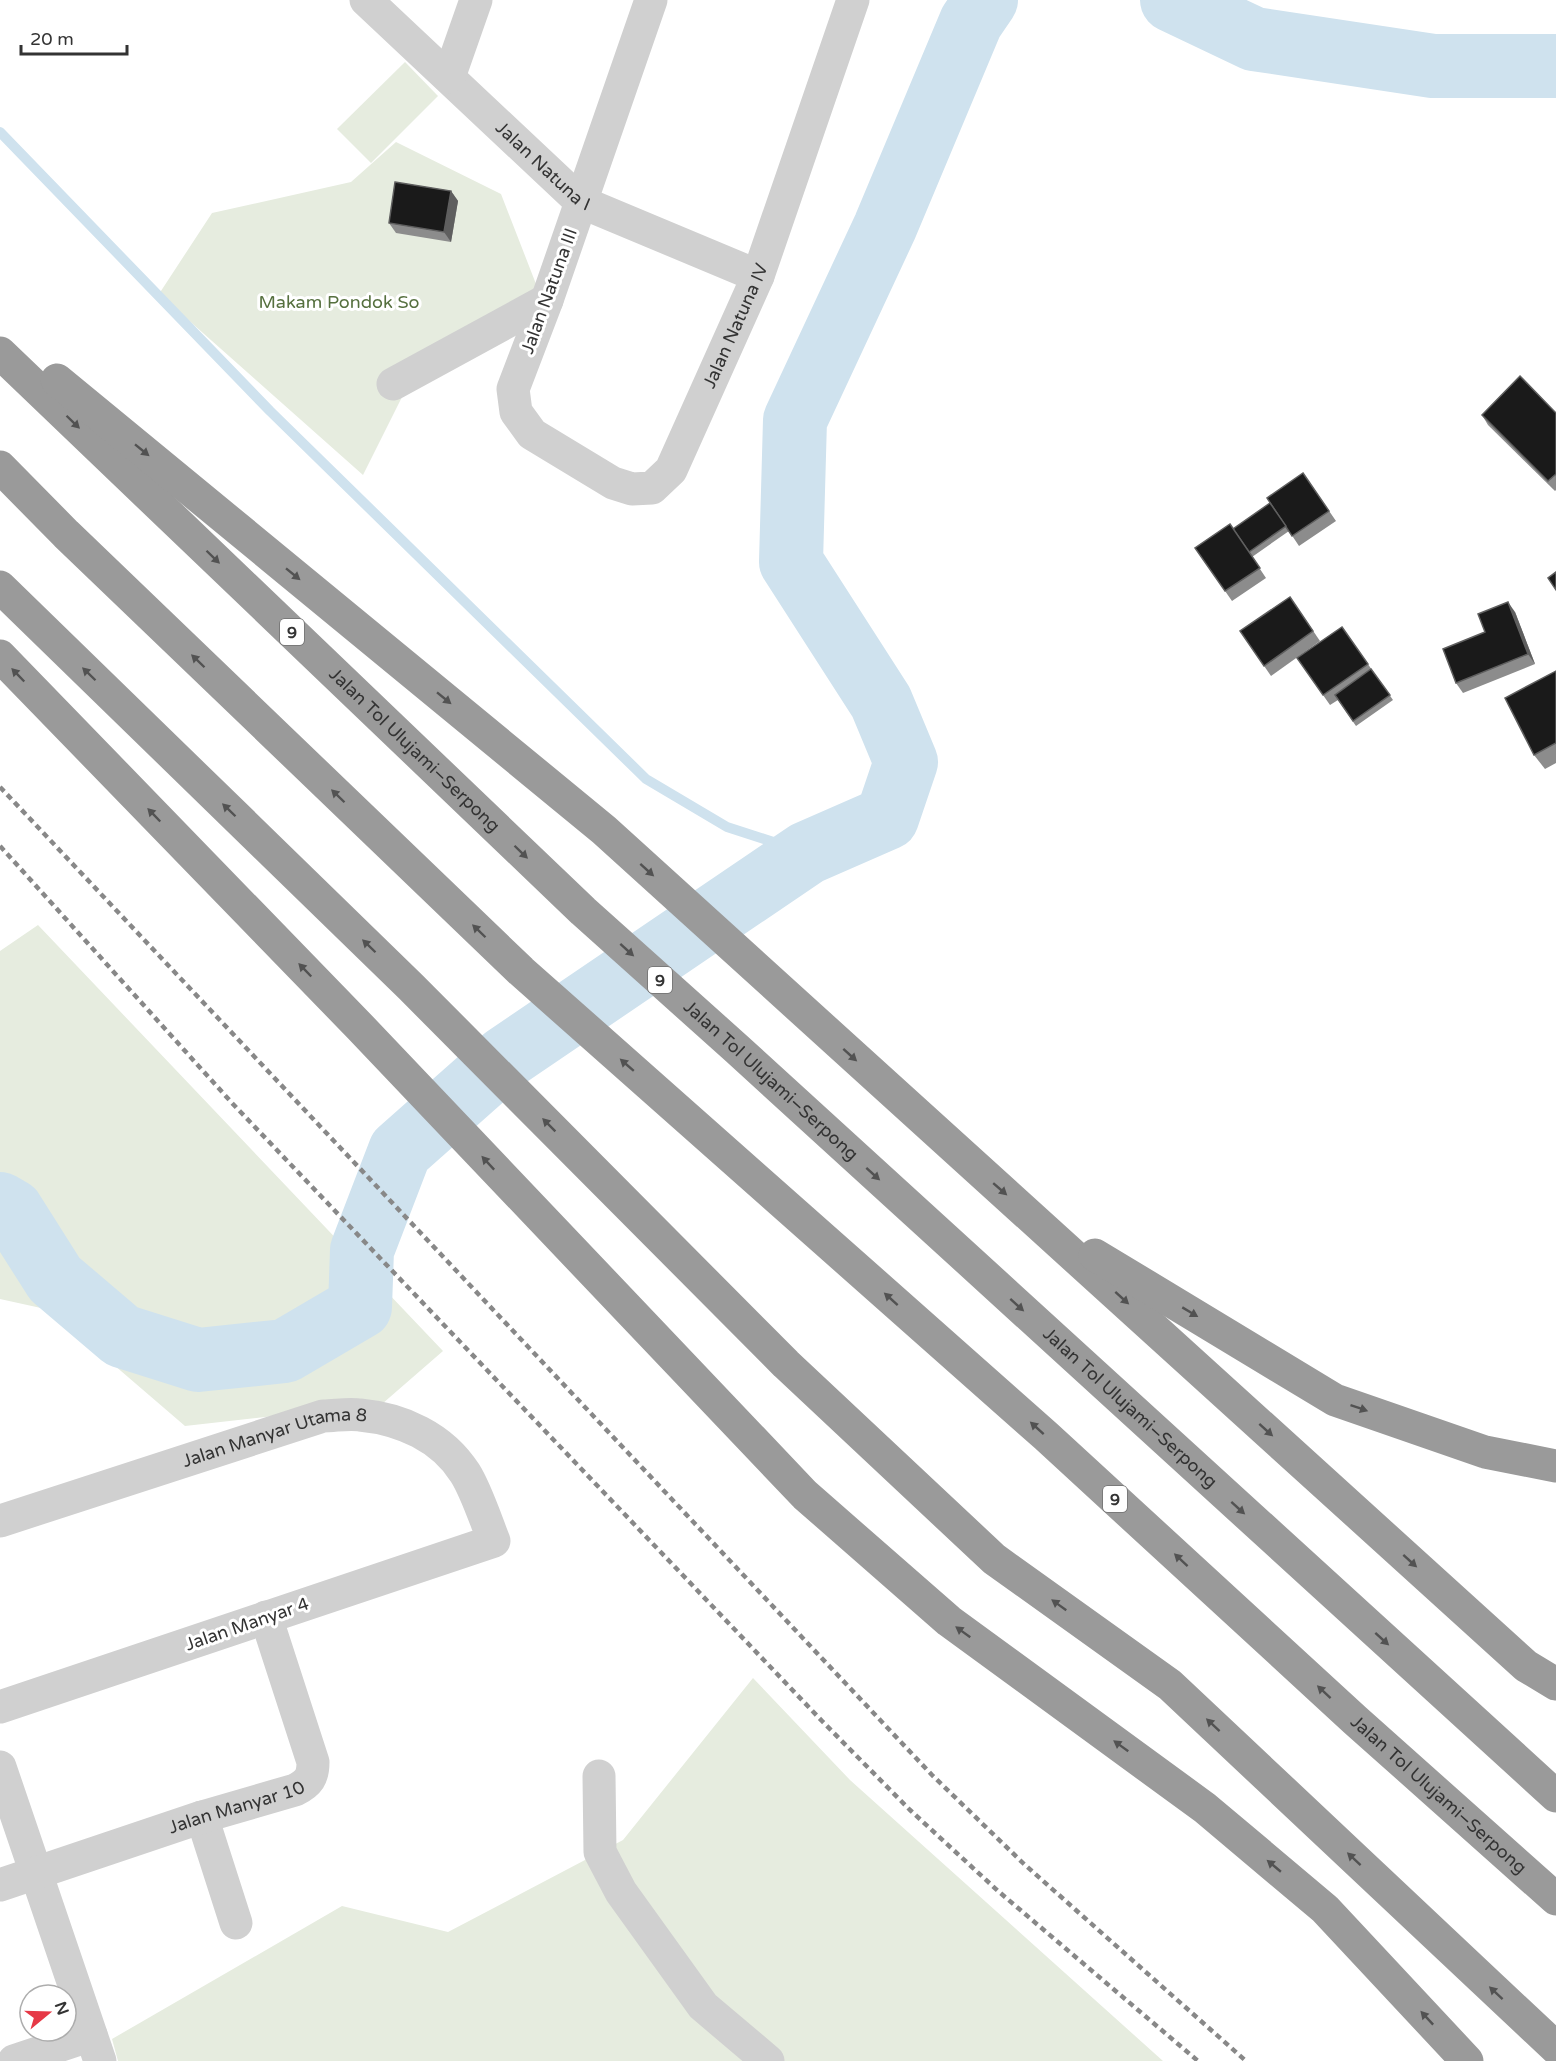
<svg xmlns="http://www.w3.org/2000/svg" width="1556" height="2061" font-family="'Varela Round',sans-serif">
<rect width="100%" height="100%" fill="#fff"/>
<g fill="#e6ecdf">
<path d="M405,62l33,34 -67,67 -34,-34z"/>
<path d="M396,142l105,52 35,90 -26,54 -108,59 -39,78 -204,-181 53,-81 139,-31z"/>
<path d="M38,925l405,426 -61,53 -197,22 -135,-116 -50,-11v-348z"/>
<path d="M753,1678l97,102 313,281h-1045l-6,-22 230,-133 106,26 175,-92z"/>
</g>
<g fill="none" stroke-linecap="round" stroke-linejoin="round">
<path stroke="#cfe2ee" stroke-width="10" d="M0,132l270,279 376,368 81,48 80,26"/>
<g stroke="#cfe2ee" stroke-width="64">
<path d="M1172,0l82,39 179,27h123"/>
<path d="M0,1204l12,7 43,68 67,57 76,24 87,-9 75,-44 2,-57 38,-99 105,-93 302,-205 80,-35 19,-56 -25,-60 -90,-140 4,-142 90,-193 86,-205 15,-22"/>
</g>
<g stroke="#d0d0d0" stroke-width="33">
<path id="s1" d="M366,0l215,202 177,74"/>
<path id="s2" d="M651,0l-104,300 -34,89 3,23 16,22 81,49 19,6 20,-1 19,-18 87,-194 95,-276"/>
<path d="M449,77l27,-77"/>
<path d="M393,384l154,-84"/>
<path id="s3" d="M0,1521l323,-105c12,0 25,-3 37,-1 42,4 82,22 105,58 11,17 21,48 29,68l-494,166"/>
<path d="M0,1767l100,294"/>
<path d="M599,1776l1,76 21,40 82,114 65,55"/>
<path d="M202,1817l34,106"/>
<path id="s4" d="M0,1885l202,-68 93,-27c14,-7 18,-13 18,-28l-47,-145"/>
<path d="M14,2061l77,-26"/>
</g>
<g stroke="#9a9a9a" stroke-width="33">
<path id="s5" d="M0,353l583,558 154,138 819,747"/>
<path d="M57,380l547,450 922,836 30,18"/>
<path id="s6" d="M0,467l66,67 455,437 525,465 309,284 201,179"/>
<path d="M0,587l411,400 375,377 208,195 176,126 386,363"/>
<path d="M0,656l360,371 445,468 144,126 256,187 120,101 142,152"/>
<path d="M1095,1255l240,145 150,52 71,14"/>
</g>
<g stroke="#888" stroke-width="4.5" stroke-dasharray="6 4.5" stroke-linecap="butt">
<path d="M0,787l932,988 92,89 222,197"/>
<path d="M0,846l232,257 590,618 88,89 88,81 200,170"/>
</g>
</g>
<g fill="#8c8c8c">
<path d="M451,191l7,10 -7,41 -55,-9 -7,-10z"/>
<path d="M1556,413v77l-1,1 -67,-66 -6,-10z"/>
<path d="M1303,473l33,48 -37,25 -10,-15 -37,26 14,21 -34,23 -37,-53 38,-19 37,-26z"/>
<path d="M1290,597l30,44 -49,35 -31,-45z"/>
<path d="M1515,612l20,52 -72,29 -7,-10z"/>
<path d="M1342,627l51,73 -37,26 -18,-26 -8,5 -33,-47z"/>
<path d="M1556,671v92l-11,6 -11,-14z"/>
</g>
<g fill="#5f5f5f">
<path d="M451,191l7,10 -7,41 -7,-10z"/>
<path d="M1508,602l7,10 20,52 -7,-10z"/>
</g>
<g fill="#1a1a1a" stroke="#5f5f5f" stroke-width="1.5">
<path d="M395,182l56,9 -7,41 -55,-9z"/>
<path d="M1520,376l36,37v61l-8,7 -66,-66z"/>
<path d="M1303,473l26,38 -37,25 -25,-38z"/>
<path d="M1270,503l16,23 -37,26 -16,-23z"/>
<path d="M1230,524l30,44 -35,23 -30,-43z"/>
<path d="M1556,572v18l-8,-12z"/>
<path d="M1290,597l23,34 -49,35 -24,-35z"/>
<path d="M1508,602l20,52 -72,29 -13,-34 42,-17 -7,-18z"/>
<path d="M1342,627l26,37 -45,31 -26,-37z"/>
<path d="M1371,669l19,26 -37,26 -18,-26z"/>
<path d="M1556,671v72l-22,12 -29,-57z"/>
</g>
<defs><path id="oneway-solid" d="M-6-.8H1V-3.2L6.5 0L1 3.2V.8H-6Z" transform="scale(1.5)"/></defs>
<g fill="#525252">
<use href="#oneway-solid" transform="translate(73 422) rotate(44)"/>
<use href="#oneway-solid" transform="translate(142 450) rotate(39)"/>
<use href="#oneway-solid" transform="translate(213 557) rotate(44)"/>
<use href="#oneway-solid" transform="translate(293 574) rotate(39)"/>
<use href="#oneway-solid" transform="translate(198 661) rotate(-136)"/>
<use href="#oneway-solid" transform="translate(89 674) rotate(-136)"/>
<use href="#oneway-solid" transform="translate(18 675) rotate(-134)"/>
<use href="#oneway-solid" transform="translate(444 698) rotate(39)"/>
<use href="#oneway-solid" transform="translate(338 796) rotate(-136)"/>
<use href="#oneway-solid" transform="translate(229 810) rotate(-136)"/>
<use href="#oneway-solid" transform="translate(154 815) rotate(-134)"/>
<use href="#oneway-solid" transform="translate(521 852) rotate(44)"/>
<use href="#oneway-solid" transform="translate(647 870) rotate(42)"/>
<use href="#oneway-solid" transform="translate(479 931) rotate(-136)"/>
<use href="#oneway-solid" transform="translate(369 946) rotate(-136)"/>
<use href="#oneway-solid" transform="translate(627 950) rotate(42)"/>
<use href="#oneway-solid" transform="translate(305 970) rotate(-134)"/>
<use href="#oneway-solid" transform="translate(850 1055) rotate(42)"/>
<use href="#oneway-solid" transform="translate(627 1065) rotate(-139)"/>
<use href="#oneway-solid" transform="translate(549 1125) rotate(-135)"/>
<use href="#oneway-solid" transform="translate(488 1163) rotate(-133)"/>
<use href="#oneway-solid" transform="translate(873 1174) rotate(42)"/>
<use href="#oneway-solid" transform="translate(1000 1189) rotate(41)"/>
<use href="#oneway-solid" transform="translate(1122 1298) rotate(42)"/>
<use href="#oneway-solid" transform="translate(891 1299) rotate(-138)"/>
<use href="#oneway-solid" transform="translate(1017 1305) rotate(42)"/>
<use href="#oneway-solid" transform="translate(1190 1312) rotate(31)"/>
<use href="#oneway-solid" transform="translate(1359 1408) rotate(19)"/>
<use href="#oneway-solid" transform="translate(1037 1428) rotate(-138)"/>
<use href="#oneway-solid" transform="translate(1266 1430) rotate(42)"/>
<use href="#oneway-solid" transform="translate(1238 1508) rotate(42)"/>
<use href="#oneway-solid" transform="translate(1181 1560) rotate(-137)"/>
<use href="#oneway-solid" transform="translate(1410 1561) rotate(42)"/>
<use href="#oneway-solid" transform="translate(1059 1605) rotate(-144)"/>
<use href="#oneway-solid" transform="translate(963 1632) rotate(-144)"/>
<use href="#oneway-solid" transform="translate(1382 1639) rotate(42)"/>
<use href="#oneway-solid" transform="translate(1324 1692) rotate(-137)"/>
<use href="#oneway-solid" transform="translate(1213 1725) rotate(-137)"/>
<use href="#oneway-solid" transform="translate(1121 1746) rotate(-144)"/>
<use href="#oneway-solid" transform="translate(1354 1859) rotate(-137)"/>
<use href="#oneway-solid" transform="translate(1274 1866) rotate(-140)"/>
<use href="#oneway-solid" transform="translate(1496 1993) rotate(-137)"/>
<use href="#oneway-solid" transform="translate(1427 2018) rotate(-133)"/>
</g>
<g text-anchor="middle" stroke-width="6" stroke-linejoin="round" paint-order="stroke">
<g fill="#fff" stroke="#707070" stroke-width="1.5">
<rect x="280" y="619" width="24" height="26" rx="4.5"/>
<rect x="648" y="967" width="24" height="26" rx="4.5"/>
<rect x="1103" y="1486" width="24" height="26" rx="4.5"/>
</g>
<g font-size="16" font-weight="bold" fill="#333">
<text x="292" y="638">9</text>
<text x="660" y="986">9</text>
<text x="1115" y="1505">9</text>
</g>
<g font-size="18" fill="#333" stroke="#fff">
<text dy="6" stroke="none"><textPath href="#s1" startOffset="243">Jalan Natuna I</textPath></text>
<text transform="translate(549 291) rotate(-70)" y="6">Jalan Natuna III</text>
<text dy="6" stroke="none"><textPath href="#s2" startOffset="782">Jalan Natuna IV</textPath></text>
<text dy="6" stroke="none"><textPath href="#s5" startOffset="574">Jalan Tol Ulujami–Serpong</textPath></text>
<text dy="6" stroke="none"><textPath href="#s5" startOffset="1060">Jalan Tol Ulujami–Serpong</textPath></text>
<text dy="6" stroke="none"><textPath href="#s5" startOffset="1546">Jalan Tol Ulujami–Serpong</textPath></text>
<text dy="6" stroke="none"><textPath href="#s3" startOffset="288">Jalan Manyar Utama 8</textPath></text>
<text transform="translate(247 1624) rotate(-19)" y="6">Jalan Manyar 4</text>
<text dy="6" stroke="none"><textPath href="#s6" startOffset="1958">Jalan Tol Ulujami–Serpong</textPath></text>
<text dy="6" stroke="none"><textPath href="#s4" startOffset="249">Jalan Manyar 10</textPath></text>
</g>
<g font-size="18" fill="#56703f" stroke="#fff">
<text x="339" y="308">Makam Pondok So</text>
</g>
</g>
<g transform="translate(48 2013) rotate(71)"><circle r="28" fill="#ffffff" stroke="#adadad" stroke-width="1.5"/>
<path d="M0-4.5L10 22L0 15L-10 22Z" fill="#e63946"/>
<text y="-9" font-size="16" font-weight="bold" text-anchor="middle" fill="#333333">N</text>
</g>
<path d="M21 45v9h106v-9" fill="none" stroke="#333333" stroke-width="3"/>
<text x="30" y="45" font-size="18" fill="#333333" stroke="#ffffff" stroke-width="4.5" paint-order="stroke">20 m</text>
</svg>
